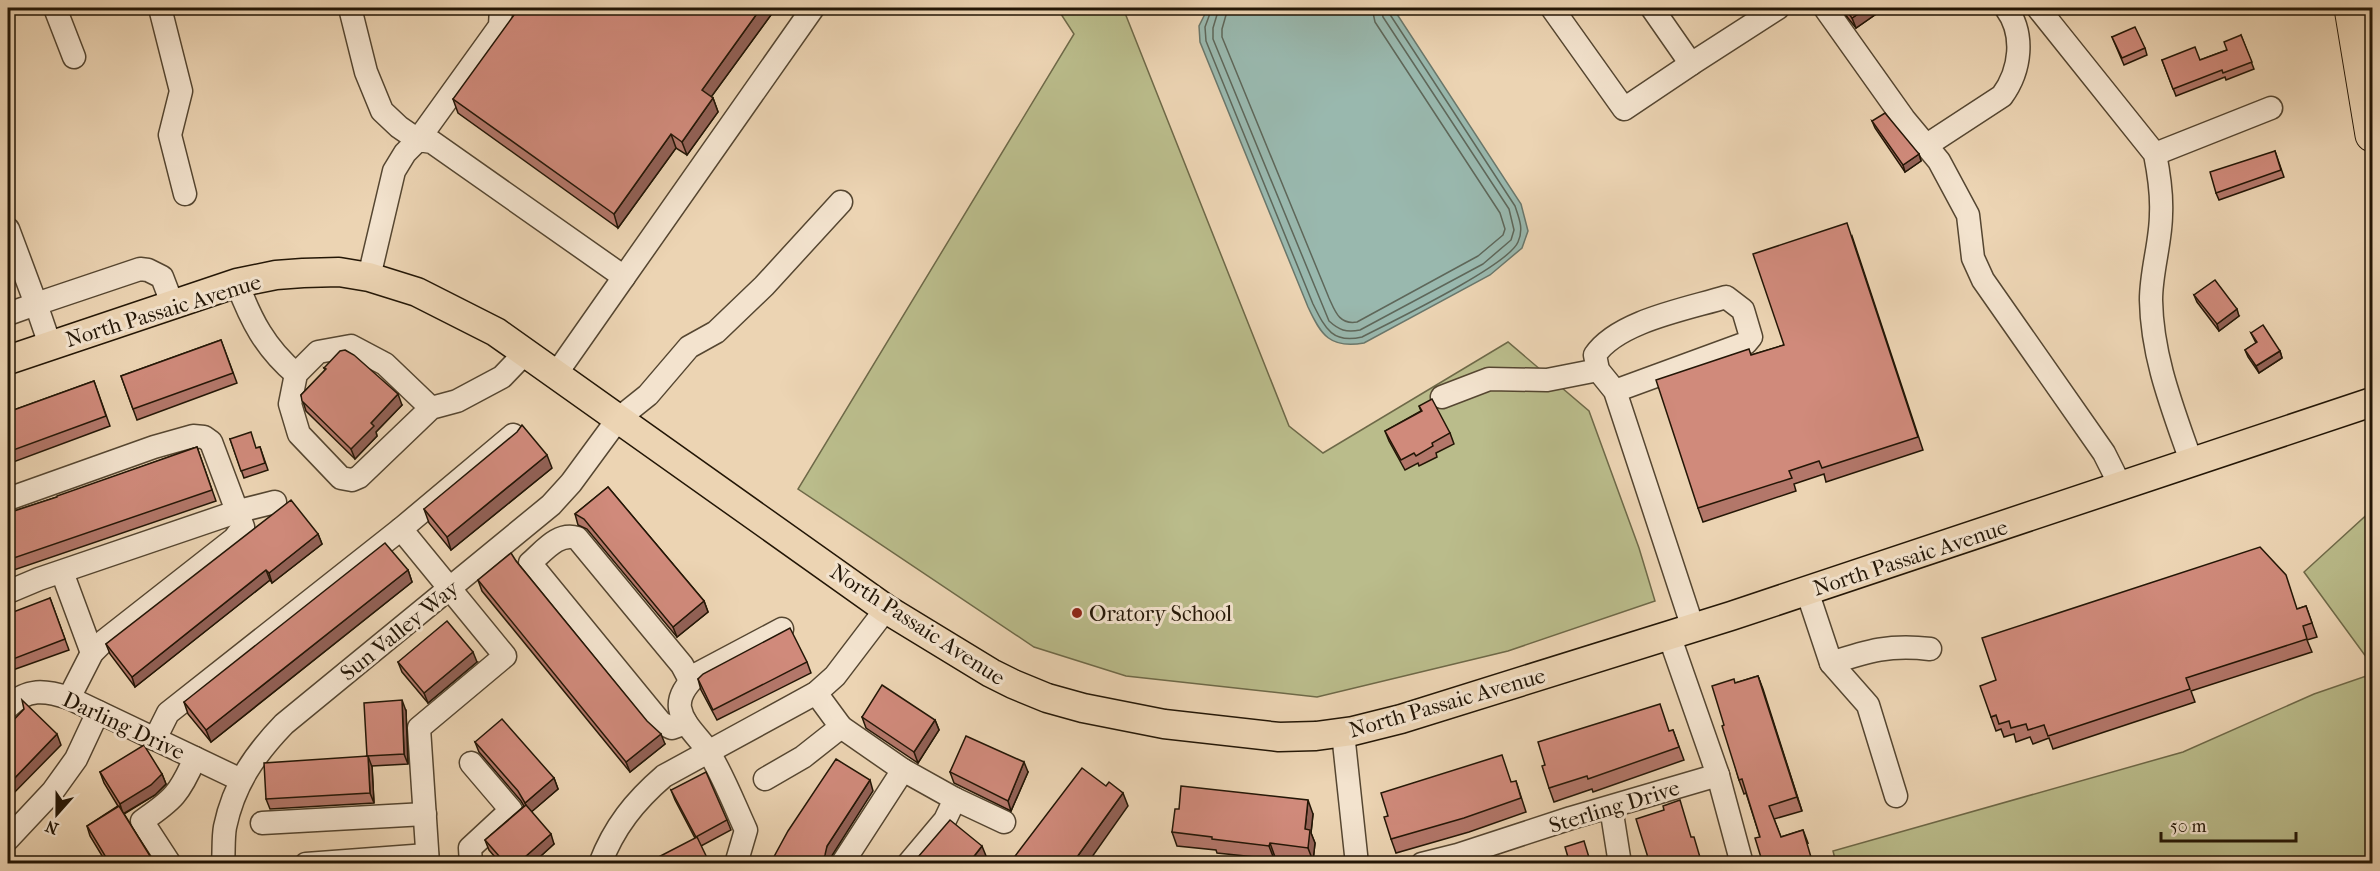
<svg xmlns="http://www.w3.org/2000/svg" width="2380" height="871" font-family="'IM FELL French Canon',serif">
<rect width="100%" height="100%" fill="#ecd4b3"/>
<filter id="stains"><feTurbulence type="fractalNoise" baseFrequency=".00333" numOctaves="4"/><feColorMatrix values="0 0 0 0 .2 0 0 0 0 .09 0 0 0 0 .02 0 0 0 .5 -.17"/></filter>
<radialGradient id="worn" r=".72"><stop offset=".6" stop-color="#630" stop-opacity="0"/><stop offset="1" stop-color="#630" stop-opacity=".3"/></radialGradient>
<g fill="#babc8b" stroke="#6e6948" stroke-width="1.5">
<path d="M1057,8h66l166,418 34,27 185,-111 81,69 50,137 16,53 -147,50 -191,46 -191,-21 -92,-29 -236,-158 276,-455z"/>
<path d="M2372,510v155l-68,-93z"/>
<path d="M2372,674v189h-536l-3,-12 350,-99 131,-58z"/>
</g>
<path fill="#99b8ae" stroke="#6a776b" stroke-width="1.5" d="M1208,8h185l128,196 7,27 -6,17 -32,27 -126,68c-34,6 -43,-8 -56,-36l-108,-265 -1,-16z"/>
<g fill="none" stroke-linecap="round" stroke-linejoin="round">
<g stroke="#5e675a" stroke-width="1.5">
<path d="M1212,8l-7,19 1,14 107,263c12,24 19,40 49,33 29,-15 146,-71 156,-95 6,-13 1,-24 -3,-36l-126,-193 -1,-5"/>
<path d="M1219,8l-6,20v11l116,282c10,9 17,12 31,9l123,-66 28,-24 3,-10 -5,-21 -126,-192 -2,-9"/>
<path d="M1228,8l-6,21v8l107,261c6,13 10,27 28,24l121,-66 25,-21 2,-6 -5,-16 -125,-191 -3,-14"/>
</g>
<defs>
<g id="minor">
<path d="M55,8l19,49"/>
<path d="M160,8l21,83 -11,44 15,59"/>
<path d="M350,8l16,64 16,39 17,16 19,13 82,-114 1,-18"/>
<path d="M1552,8l72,101 67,-45"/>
<path d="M1652,8l39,56 87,-56"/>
<path d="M1825,8l79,111 35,42 29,54 5,43 10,22 121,173 17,34"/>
<path d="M2038,8l117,146c4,20 7,40 6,60 0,28 -10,57 -10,86 1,58 22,109 41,164"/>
<path d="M1927,145l75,-49c19,-26 23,-62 4,-88"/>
<path d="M2155,154l116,-46"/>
<path d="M8,229l28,75 -28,10"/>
<path d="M369,277l25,-106 11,-18 13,-13 14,2 192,135 -68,97"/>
<path d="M624,277l189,-269"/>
<path d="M237,283c14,37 28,65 59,91"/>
<path d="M50,345l-14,-41 104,-35 8,1 14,7 10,26"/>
<path d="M1615,391l131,-48 5,-6 -8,-27 -17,-13c-39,12 -108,24 -131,58l3,15 17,21 78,237"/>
<path d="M1442,397l47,-18 58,1 51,-10"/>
<path d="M431,408l-72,69 -7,3 -11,-2 -42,-44 -9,-30 6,-30 22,-22 33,-6 34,18 46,44 26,-7 45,-24 23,-24"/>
<path d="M8,499l146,-52 39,-11 11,1 7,5 32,85 -9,12 -130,102 -12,12 -23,45"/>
<path d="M401,529l104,127 -86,72 9,136"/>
<path d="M62,572l30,81"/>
<path d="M1807,591l24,72c37,-12 59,-19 99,-14"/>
<path d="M8,592l31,-13 200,-68 36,-9"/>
<path d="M1669,635l49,140"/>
<path d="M1831,663l37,42 28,91"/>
<path d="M816,693l25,34 62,43 52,29 49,23"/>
<path d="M8,707c19,-19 37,-17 61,-9l172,82"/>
<path d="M686,723l-14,5 -11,-5 -131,-160c14,-12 28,-31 47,-25l105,127 8,15"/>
<path d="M1343,733l14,131"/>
<path d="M155,739l13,-26 233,-184 112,-94"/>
<path d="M765,779l38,-22 38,-30"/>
<path d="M1611,807l9,57"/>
<path d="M262,823l163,-9"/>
<path d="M8,839l45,-48 23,-32 22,-47"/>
<path d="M170,864l-28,-43c31,-21 38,-28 53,-63"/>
<path d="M223,864c1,-12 0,-26 2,-37 9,-43 30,-73 59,-103l267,-219 20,-22 47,-64 30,-24 41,-48 27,-15 48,-46 77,-84"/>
<path d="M306,864l121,-9"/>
<path d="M471,864l-1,-16 41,-38 -40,-47"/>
<path d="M600,864c14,-37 35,-63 64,-88l152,-83 19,-17 51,-67"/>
<path d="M736,864l10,-34c-12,-26 -23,-55 -38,-79 -9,-14 -25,-26 -28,-43 -2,-14 9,-26 19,-35l83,-44"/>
<path d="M842,864l61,-94"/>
<path d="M908,864l37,-44 10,-21"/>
<path d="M1422,864l36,-9 113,-37 147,-43 24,89"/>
</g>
<path id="major" d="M8,360l229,-77 39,-8 27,-2 36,-1 30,5 48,15 79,40 390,277 105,64 22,11 34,14 36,10 81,16 115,13 37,-1 37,-5 48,-12 330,-103 641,-214"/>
<path id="highway" d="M2351,8l21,127"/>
</defs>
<use href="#minor" stroke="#554631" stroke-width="25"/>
<use href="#major" stroke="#231606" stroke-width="31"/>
<use href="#highway" stroke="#231606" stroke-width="35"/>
<use href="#minor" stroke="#f3e3ce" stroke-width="22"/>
<use href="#major" stroke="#ecd4b3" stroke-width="28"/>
<use href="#highway" stroke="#ecd4b3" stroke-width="33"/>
</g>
<g fill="#b3776a" stroke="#231606" stroke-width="1.5">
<path d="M776,8l-65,89 2,1 5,14 -31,43 -11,-7 -58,80 -160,-115 -5,-14z"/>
<path d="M1840,8h37l2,4 -23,16z"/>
<path d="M2241,35l13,34 -28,11 -1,-3 -49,19 -14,-36h38l27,-10z"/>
<path d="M2112,37l33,11 2,7 -23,10z"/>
<path d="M1872,121l47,33 2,7 -16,11 -30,-44z"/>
<path d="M2275,151l9,26 -65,23 -3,-7z"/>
<path d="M1852,236l71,214 -97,32 -2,-8 -30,10 2,7 -93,31 -5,-14 53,-153 33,-10z"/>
<path d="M8,266l3,11 -3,1z"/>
<path d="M2194,295l45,21 -20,15 -22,-29z"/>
<path d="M2251,333l29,18 2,7 -23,15 -11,-16 -3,-7 11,-7z"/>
<path d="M221,340l16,43 -100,37 -16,-44z"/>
<path d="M324,368l78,37 -26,27 1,4 -22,23 -49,-48 -5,-16 24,-25z"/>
<path d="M94,381l16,45 -102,38v-52z"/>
<path d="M1419,406l31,27 4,11 -18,9 1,4 -18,9 -1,-3 -13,7 -16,-29 -4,-10 36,-20z"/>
<path d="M230,439l26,9 4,-1 8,23 -24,8z"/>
<path d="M197,447l19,54 -208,71v-59l49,-16z"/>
<path d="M552,468l-101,82 -22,-27 -5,-14z"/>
<path d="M608,487l96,114 4,11 -31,25 -90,-108 -9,-4 -3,-11z"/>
<path d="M318,534l4,10 -50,39 -2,-3 -135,107 -25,-33 -4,-10z"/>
<path d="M516,561l149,183 -35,28 -148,-181 -4,-11z"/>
<path d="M408,570l4,12 -201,160 -23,-28 -4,-12z"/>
<path d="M50,598l19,52 -59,21 -2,-6v-38l3,6z"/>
<path d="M2306,606l11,31 -10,3 5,12 -121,39 4,11 -142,47 -4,-11 -16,6 -3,-7 -14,5 -2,-8 -10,3 -3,-8 -5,2 -5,-14z"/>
<path d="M398,662h79l-49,41 -26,-31z"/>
<path d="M807,662l4,11 -94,47 -16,-30 -3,-11z"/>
<path d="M1758,676l44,135 -28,8 7,18 22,-7 5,13 -48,-6 -14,-44 -2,1 -5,-14 -15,-55 11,-42z"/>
<path d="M406,711l2,53 -36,2 2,37 -104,6 -4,-10 101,-43z"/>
<path d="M862,717l73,3 4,10 -21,33 -52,-35z"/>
<path d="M1673,730l11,30 -91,32 -1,-3 -38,13 -5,-14z"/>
<path d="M475,742l79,36 4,11 -27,23 23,32 -22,20h-31l-12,-14 -4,-10 39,-34 -3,-5 -42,-49z"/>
<path d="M100,772l62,2 4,10 -11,11 -31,19 31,50h-48l-17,-28 -3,-10 31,-20 -14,-23z"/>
<path d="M950,772h78l-17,39 -57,-28z"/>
<path d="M1516,781l10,31 -57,20 -73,21 -5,-14z"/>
<path d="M671,790l56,30 4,10 -30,16 -6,-8 -20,-38z"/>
<path d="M1313,814l-2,19 4,10 -2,18 -38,-4 -1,2 -57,-6 -1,-3 -39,-4 -5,-14z"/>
</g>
<g fill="#926156" stroke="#231606" stroke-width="1.5">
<path d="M761,8h15l-70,96 -4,-14z"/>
<path d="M1867,8h10l2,4 -23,16 -4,-10z"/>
<path d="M713,98l5,14 -31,43 -5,-13z"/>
<path d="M671,134l5,14 -58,80 -4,-14z"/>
<path d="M1919,154l2,7 -16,11 -2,-7z"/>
<path d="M2237,309l2,7 -20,15 -2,-7z"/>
<path d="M2280,351l2,7 -23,15 -3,-7z"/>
<path d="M398,394l4,11 -26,27 1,4 -22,23 -4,-10 20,-26z"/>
<path d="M547,455l5,13 -101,82 -4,-13z"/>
<path d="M318,534l4,10 -50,39 -3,-10z"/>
<path d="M266,570l4,10 -135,107 -3,-10z"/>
<path d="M408,570l4,12 -201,160 -5,-12z"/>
<path d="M704,601l4,11 -31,25 -4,-10z"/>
<path d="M473,652l4,10 -49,41 -4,-10z"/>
<path d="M1758,676l5,13 39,122 -5,-14z"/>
<path d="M402,700l4,11 2,53 -4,-10z"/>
<path d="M935,720l4,10 -21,33 -4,-11z"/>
<path d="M57,734l4,11 -53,54v-14z"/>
<path d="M661,734l4,10 -35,28 -4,-10z"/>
<path d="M368,756l4,11 2,36 -4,-10z"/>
<path d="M1024,762l4,10 -17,39 -3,-10z"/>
<path d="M162,774l4,10 -11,11 -32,19 -3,-10z"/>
<path d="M554,778l4,11 -29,25 -4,-11z"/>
<path d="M870,780l3,11 -42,66 -2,7h-9l7,-18z"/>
<path d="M1123,793l5,13 -41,58h-15z"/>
<path d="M1308,800l5,14 -2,19 4,10 -2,18 -5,-13 -3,-19z"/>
<path d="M551,834l3,10 -22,20h-15z"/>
<path d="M1270,843l5,14 -1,2 -5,-13z"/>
<path d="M982,846l4,10 -6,8h-12z"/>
</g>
<g fill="#d08a7b" stroke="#231606" stroke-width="1.5">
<path d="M519,8h242l-59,82 11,8 -31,44 -11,-8 -57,80 -161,-115z"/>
<path d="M1844,8h23l-15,10z"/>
<path d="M2135,27l10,21 -23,10 -10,-21z"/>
<path d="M2241,35l11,27 -29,11 -1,-3 -49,19 -11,-29 33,-13 5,13 27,-10 -3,-8z"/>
<path d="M1885,113l34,41 -16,11 -31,-44z"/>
<path d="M2275,151l6,19 -65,23 -6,-21z"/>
<path d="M1847,223l71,214 -96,31 -3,-7 -30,10 3,7 -94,30 -42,-128 93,-31 2,6 33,-10 -31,-91z"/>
<path d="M2215,280l22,29 -20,15 -23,-29z"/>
<path d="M2263,325l17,26 -24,15 -11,-16 12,-8 -6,-9z"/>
<path d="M221,340l12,33 -100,36 -12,-33z"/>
<path d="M345,350l9,5 44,39 -27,29 3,3 -23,23 -49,-48 -1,-6 25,-26 -2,-1 16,-17z"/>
<path d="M94,381l12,35 -98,36v-40z"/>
<path d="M1432,399l18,34 -18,10 1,3 -17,10 -2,-3 -13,7 -16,-29 37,-20 -3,-5z"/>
<path d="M522,425l25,30 -100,82 -23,-28 93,-77z"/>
<path d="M251,432l5,16 4,-1 5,16 -24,8 -11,-32z"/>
<path d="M197,447l15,43 -204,70v-47l49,-16v-1z"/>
<path d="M608,487l96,114 -31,26 -89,-108 -9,-5z"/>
<path d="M291,500l27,34 -49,39 -3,-3 -134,107 -26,-33z"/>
<path d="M385,543l23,27 -202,160 -22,-28z"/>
<path d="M2260,547l26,28 11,34 9,-3 6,17 -9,3 4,13 -121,39 4,11 -142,47 -4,-11 -16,5 -2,-6 -15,4 -2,-7 -10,3 -3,-9 -5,2 -11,-31 16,-6 -14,-42z"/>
<path d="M511,553l5,8 131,160 14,13 -35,28 -148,-182z"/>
<path d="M50,598l15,41 -57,22v-34l3,6 -3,-12v-7z"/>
<path d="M447,621l26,31 -49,41 -26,-31z"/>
<path d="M790,628l17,34 -94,48 -15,-31 5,-5z"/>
<path d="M1758,676l39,121 -28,9 12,31 22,-7 10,34h-50l-8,-26 5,-1 -18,-58 -3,1 -17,-54 2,-1 -12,-39 22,-7 1,4z"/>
<path d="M882,685l53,35 -21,32 -52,-35z"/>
<path d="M22,700l35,34 -49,51v-59l16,-17z"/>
<path d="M402,700l2,54 -37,2 -3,-53z"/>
<path d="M1660,704l9,27 4,-1 6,17 -91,32 -1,-3 -38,12 -7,-22 3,-1 -7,-23z"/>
<path d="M502,719l52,59 -29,25 -7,-12 -43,-49z"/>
<path d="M966,736l58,26 -16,39 -58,-29z"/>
<path d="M144,745l18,29 -11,11 -31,19 -20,-32z"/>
<path d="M1502,755l9,27 5,-1 5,17 -57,20 -73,21 -7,-22 4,-1 -7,-23z"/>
<path d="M368,756l2,37 -104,6 -2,-36z"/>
<path d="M836,759l34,21 -43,66 -2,9 -5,9h-50l18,-33z"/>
<path d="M1082,768l24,18 3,-4 14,11 -51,71h-63z"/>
<path d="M706,772l21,48 -31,17 -25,-47z"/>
<path d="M1181,786l127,14 -3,29 5,1 -2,18 -38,-5 -1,3 -57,-7v-2l-40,-5 3,-23h4z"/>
<path d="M1680,800l11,37h3l8,27h-52l-14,-45 28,-9 -1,-4z"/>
<path d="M526,805l25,29 -34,30h-11l-21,-24z"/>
<path d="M119,806l36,58h-45l-23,-38z"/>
<path d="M950,820l32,26 -14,18h-56z"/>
<path d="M697,837l13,27h-65z"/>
<path d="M1584,841l7,23h-21l-5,-17z"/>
<path d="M390,857l1,7h-83z"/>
<path d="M294,862l6,2h-28z"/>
</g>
<circle fill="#8f2418" stroke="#f3e3ce" stroke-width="2" cx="1077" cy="613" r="6"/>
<g text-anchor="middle" stroke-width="6" stroke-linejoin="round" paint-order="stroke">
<g font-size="22" fill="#231606" stroke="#f3e3ce">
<text transform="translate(163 310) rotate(-17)" y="8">North Passaic Avenue</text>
<text transform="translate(1910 557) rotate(-18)" y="8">North Passaic Avenue</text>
<text transform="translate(918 624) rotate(33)" y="8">North Passaic Avenue</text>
<text transform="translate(399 630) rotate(-39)" y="8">Sun Valley Way</text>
<text transform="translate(1447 702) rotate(-16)" y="8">North Passaic Avenue</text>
<text transform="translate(124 725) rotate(25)" y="8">Darling Drive</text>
<text transform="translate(1614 806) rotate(-17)" y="8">Sterling Drive</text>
</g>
<g font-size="22" fill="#231606" stroke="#f3e3ce" text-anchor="start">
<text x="1089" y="621">Oratory School</text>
</g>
</g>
<rect width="2380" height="871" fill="none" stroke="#ecd4b3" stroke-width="30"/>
<rect x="9" y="9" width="2362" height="853" fill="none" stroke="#231606" stroke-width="3"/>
<rect x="15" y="15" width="2350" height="841" fill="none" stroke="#231606" stroke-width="1.5"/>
<g transform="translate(57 814) rotate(201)" stroke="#f3e3ce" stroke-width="4.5" paint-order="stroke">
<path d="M0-4.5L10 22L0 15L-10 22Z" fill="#231606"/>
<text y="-9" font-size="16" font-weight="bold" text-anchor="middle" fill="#231606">N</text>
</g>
<path d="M2161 832v9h135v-9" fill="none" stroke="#231606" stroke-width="3"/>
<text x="2170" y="832" font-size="18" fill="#231606" stroke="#f3e3ce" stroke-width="4.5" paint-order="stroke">50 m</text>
<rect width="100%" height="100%" filter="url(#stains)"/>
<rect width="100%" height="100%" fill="url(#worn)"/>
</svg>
